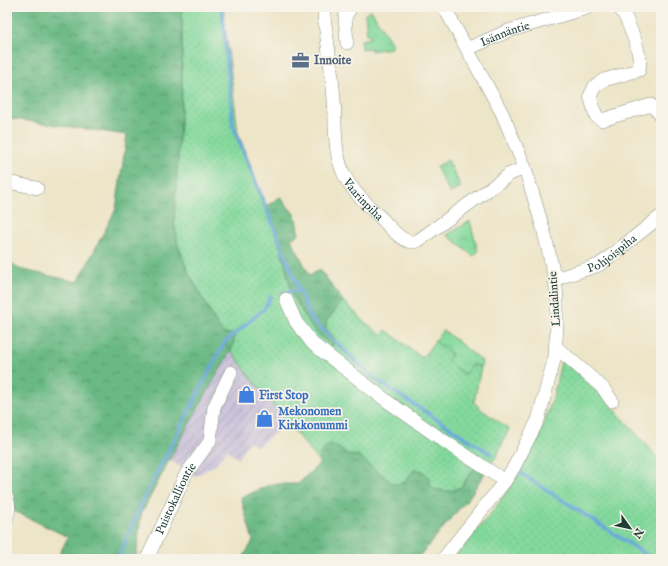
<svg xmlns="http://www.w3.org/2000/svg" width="668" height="566" font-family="'IM FELL English',serif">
<defs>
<pattern id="industrial-furrows" width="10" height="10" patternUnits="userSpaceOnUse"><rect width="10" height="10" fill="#c8bfd8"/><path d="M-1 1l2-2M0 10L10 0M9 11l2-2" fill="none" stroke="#a29cb0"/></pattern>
<pattern id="grass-dots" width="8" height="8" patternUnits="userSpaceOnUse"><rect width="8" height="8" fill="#83d99d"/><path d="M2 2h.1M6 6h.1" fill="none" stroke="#71bb88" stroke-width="1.8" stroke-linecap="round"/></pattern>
<pattern id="forest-crowns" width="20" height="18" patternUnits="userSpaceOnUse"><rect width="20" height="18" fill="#6ab984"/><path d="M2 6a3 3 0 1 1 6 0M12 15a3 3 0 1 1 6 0" fill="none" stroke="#57986d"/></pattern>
<pattern id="park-crowns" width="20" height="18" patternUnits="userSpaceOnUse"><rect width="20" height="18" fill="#83d99d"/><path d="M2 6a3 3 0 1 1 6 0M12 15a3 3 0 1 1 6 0" fill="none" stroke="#71bb88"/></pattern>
</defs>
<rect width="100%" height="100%" fill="#f7f3e8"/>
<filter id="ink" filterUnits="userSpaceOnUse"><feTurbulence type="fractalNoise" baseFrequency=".025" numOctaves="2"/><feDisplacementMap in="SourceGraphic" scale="8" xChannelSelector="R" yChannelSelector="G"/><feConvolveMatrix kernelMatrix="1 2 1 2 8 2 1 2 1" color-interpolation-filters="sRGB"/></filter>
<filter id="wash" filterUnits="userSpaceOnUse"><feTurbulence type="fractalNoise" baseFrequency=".012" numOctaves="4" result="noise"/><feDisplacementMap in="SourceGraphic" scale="16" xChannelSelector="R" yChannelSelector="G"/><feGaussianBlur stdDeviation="0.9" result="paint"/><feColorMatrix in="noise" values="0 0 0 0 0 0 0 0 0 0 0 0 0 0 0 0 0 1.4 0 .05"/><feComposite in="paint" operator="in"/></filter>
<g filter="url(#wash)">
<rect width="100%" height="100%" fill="#ede5c8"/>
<path fill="url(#industrial-furrows)" d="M231,350l20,28 36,45 -30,24 -8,-6 -11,18 -11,-9 -12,15 -19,11 -27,-16z"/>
<g fill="url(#grass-dots)" stroke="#518b68">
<path d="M182,7h41l15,126 35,90 11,37 6,25 1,8 22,36 19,17 3,-7 -9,-10v-8l17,-20 22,21 16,13 5,-5 36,28 13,-17 16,12v2l15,18 5,-7 4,-1 6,2 -7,35 8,8 27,19 -13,28 -10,14 -17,4 -8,12 -10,4 -15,-1 -6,-5 -1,-5 -18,-6 -6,8 -11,3 -35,-29 -10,-1 -17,-11 -12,19 -69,-85 -20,-28 4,-13 -2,-3h-9l-7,-9 -30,-55 -9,-25 -4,-23 8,-132z"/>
<path d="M562,357l49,48 47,53 3,1 -2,94 -2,6h-204l40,-48 24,-34 20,-36 16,-43z"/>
</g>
<g fill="url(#forest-crowns)" stroke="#447b5c">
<path d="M7,7h175v83l-8,132 4,23 9,25 30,55 7,9h9l2,3 -4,13 -62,110 -28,55 -5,44h-79l11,-22 -54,-26 -2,-18 -5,-2v-232l12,10 59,13 38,-73 11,-74 -120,-17z"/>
<path d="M280,197l15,18 4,19 -8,5 19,37 10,-7 23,32 -17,21v7l9,10 -3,8 -19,-18 -22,-36 -1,-8 -6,-25 -11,-37 -6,-17z"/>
<path d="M329,444h3l17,11 10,1 35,29 11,-3 10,-13c10,2 14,6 15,16l6,5 15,1 10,-4 8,-12 7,-8 10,4 -16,25 -53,63h-63l-5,-4 -4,4h-103l11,-18 -12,-43 30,-14h27l22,-21v-9z"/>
</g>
<g fill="url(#park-crowns)" stroke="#518b68">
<path d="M371,10l22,36 -2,2 -20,3v-3l-9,1 -1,-9 10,-2 -1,-4 -3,1 -2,-21z"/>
<path d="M448,160l13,27 -11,6 -14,-26z"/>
<path d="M470,221l8,31 -5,4 -26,-21z"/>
<path d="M443,330l39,31 -1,6 -6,-2h-4l-5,8 -2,1 -16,-12v-2l3,-4v-3l-16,-12z"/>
</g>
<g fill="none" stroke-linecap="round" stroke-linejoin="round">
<g stroke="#6ba7dc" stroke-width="3.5">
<path d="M222,7l11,119 78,193 65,61 115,74"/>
<path d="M283,293l16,-3"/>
<path d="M522,474l131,85"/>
<path d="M118,559l25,-59 81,-157 40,-34 7,-13"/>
<path d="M660,559v-97h1"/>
</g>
</g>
</g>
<g filter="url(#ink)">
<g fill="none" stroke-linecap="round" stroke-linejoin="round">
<defs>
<g id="minor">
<path id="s1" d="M325,7l-1,10c4,28 8,55 10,83 2,24 -1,49 9,72 8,20 26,33 41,49 6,7 19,21 29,21 2,0 4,-1 6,-2l91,-66 15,-6"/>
<path d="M619,7l7,11 10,25 4,17 -1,10 -35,10 -9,6 -5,10 6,20 6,4 49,-15 9,9 1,3"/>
<path d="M347,43l-2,-26 6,-10"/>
<path id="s2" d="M467,49l41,-18 82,-24"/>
<path d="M7,182l30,6"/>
<path id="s3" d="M555,279l44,-14 62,-49"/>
<path d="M286,299l10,23 17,22 74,57 57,40 61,40"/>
<path d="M555,346l48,42 9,13"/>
<path d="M7,498c2,6 2,13 0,19"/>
<path id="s4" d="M147,559l39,-85 24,-33 4,-34 17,-35"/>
<path d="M443,559l62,-78 9,-14 24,-47 17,-64 2,-32v-25l-2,-20 -12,-51 -18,-60 -23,-55 -58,-106"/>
</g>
</defs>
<use href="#minor" stroke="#86917e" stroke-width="14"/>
<use href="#minor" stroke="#fff" stroke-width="13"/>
</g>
</g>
<defs>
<symbol id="office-bare" viewBox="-9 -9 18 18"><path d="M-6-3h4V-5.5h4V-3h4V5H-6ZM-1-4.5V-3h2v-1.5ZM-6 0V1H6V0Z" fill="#5c6f8a" stroke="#f7f3e8" stroke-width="2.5" paint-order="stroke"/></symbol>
<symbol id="shop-bare" viewBox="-9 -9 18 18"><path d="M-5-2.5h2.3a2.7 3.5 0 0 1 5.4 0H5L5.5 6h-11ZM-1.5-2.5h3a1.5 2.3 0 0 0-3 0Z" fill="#3f7fe0" stroke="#f7f3e8" stroke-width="2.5" paint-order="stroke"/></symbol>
</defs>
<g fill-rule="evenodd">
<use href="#office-bare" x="288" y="48" width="25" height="25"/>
<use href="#shop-bare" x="234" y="382" width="25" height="25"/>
<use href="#shop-bare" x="252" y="406" width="25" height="25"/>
</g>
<g text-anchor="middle" stroke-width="3.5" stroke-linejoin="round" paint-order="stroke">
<g font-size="12" fill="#1f3d34" stroke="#f7f3e8">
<text dy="4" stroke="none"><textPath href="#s2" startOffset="41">Isännäntie</textPath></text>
<text dy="4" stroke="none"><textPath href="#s1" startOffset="201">Vaarinpiha</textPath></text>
<text dy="4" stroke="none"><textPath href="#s3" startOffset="63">Pohjoispiha</textPath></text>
<text transform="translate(554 299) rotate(-94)" y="4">Lindalintie</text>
<text dy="4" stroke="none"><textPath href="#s4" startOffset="67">Puistokalliontie</textPath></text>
</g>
<g font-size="12" font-weight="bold" fill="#4e5e75" stroke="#f7f3e8" text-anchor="start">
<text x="314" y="64">Innoite</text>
</g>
<g font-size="12" font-weight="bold" fill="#366cbe" stroke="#f7f3e8" text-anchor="start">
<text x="259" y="399">First Stop</text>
<text x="278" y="415">Mekonomen<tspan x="278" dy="14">Kirkkonummi</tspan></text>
</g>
</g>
<rect width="668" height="566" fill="none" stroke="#f7f3e8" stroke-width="24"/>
<g transform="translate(630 528) rotate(123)" stroke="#f7f3e8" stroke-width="3" paint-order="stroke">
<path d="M0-3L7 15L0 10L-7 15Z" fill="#1f3d34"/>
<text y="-6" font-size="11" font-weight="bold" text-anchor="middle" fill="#1f3d34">N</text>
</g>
</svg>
